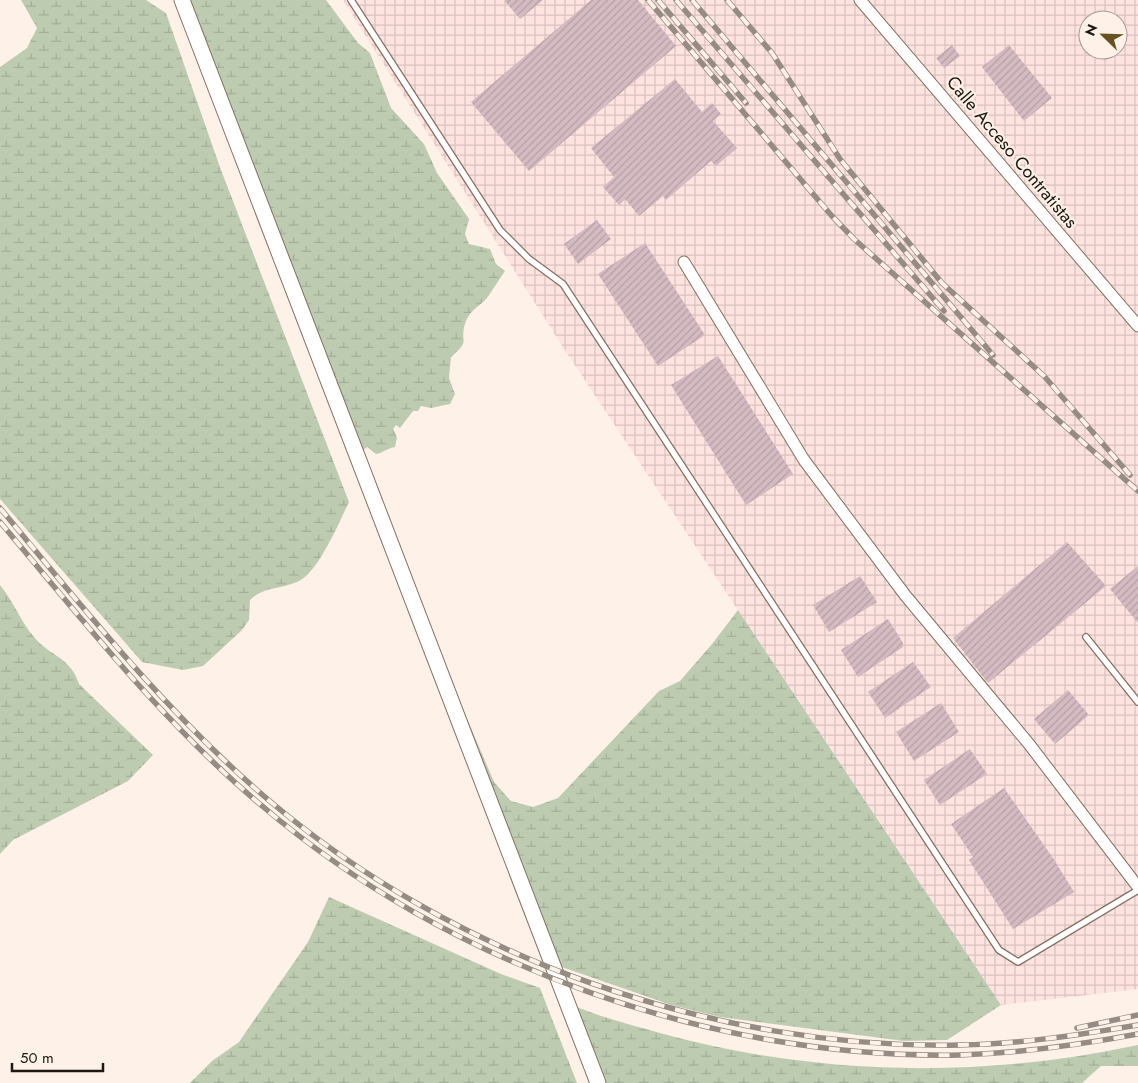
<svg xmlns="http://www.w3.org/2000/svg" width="1138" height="1083" font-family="Jost,sans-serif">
<defs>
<pattern id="industrial-grid" width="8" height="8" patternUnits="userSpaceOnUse" patternTransform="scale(1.25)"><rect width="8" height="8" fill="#fee3e0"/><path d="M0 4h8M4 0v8" fill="none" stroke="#d9c2bf"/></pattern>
<pattern id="wetland-marsh" width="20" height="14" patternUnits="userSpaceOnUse" patternTransform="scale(1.25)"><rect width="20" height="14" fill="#bdccb1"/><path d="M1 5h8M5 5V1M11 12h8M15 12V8" fill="none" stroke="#a2ae97"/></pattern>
<pattern id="building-hatch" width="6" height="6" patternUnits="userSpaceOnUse" patternTransform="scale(1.25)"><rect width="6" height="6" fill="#d4bac1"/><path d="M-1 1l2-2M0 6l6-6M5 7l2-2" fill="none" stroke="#b69fa5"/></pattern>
</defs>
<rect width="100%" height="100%" fill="#fef2e8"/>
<path fill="url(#industrial-grid)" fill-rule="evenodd" d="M343,0h795v989l-137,16 -435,-653zM1088,20h30v30h-30z"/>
<g fill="url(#wetland-marsh)">
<path d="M21,0h125l20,13 55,157 128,332c-10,20 -31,72 -52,80 -17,7 -34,5 -47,18l-1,20 -7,10 -39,36 -20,4 -41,-8 -142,-163v-432l27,-19 10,-20z"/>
<path d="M185,0h141l32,43 12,10 21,55 33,36 13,29 32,46 -4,15 4,10 21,5 6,15 9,7c-6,9 -12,18 -18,27 -8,9 -18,12 -22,26 -6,19 7,15 -14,33l-2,21 6,16 -5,10 -19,4 -10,-2 -3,5h-5l-13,17 -4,-3 -3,4 4,8 -2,10c-8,1 -12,6 -19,7l-9,-7 -7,6z"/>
<path d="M0,585c14,17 21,37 34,52 15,19 37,20 45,47l74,71 -25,26 -115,59 -13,14z"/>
<path d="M738,610l263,395 -54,35 -43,1 -184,-24 -49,-12 -115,-40 -116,-310 54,127 17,19 22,6 25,-9 101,-107 21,-10 32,-37z"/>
<path d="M329,897l172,77 39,14 37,95h-387l22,-22 27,-19 69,-100z"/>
<path d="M570,1004c29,13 59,20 90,29 155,43 321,46 478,12v21h-37l-19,17h-480z"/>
</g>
<g fill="url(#building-hatch)">
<path d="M504,0h39l-23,19z"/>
<path d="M591,0h47l38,46 -147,125 -58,-69z"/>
<path d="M952,45l8,11 -16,12 -8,-10z"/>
<path d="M1009,45l43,53 -28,23 -42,-54z"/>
<path d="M675,79l27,33 10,-9 9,11 -8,7 24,27 -21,18 -5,-5 -45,39 -3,-4 -24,20 -14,-17 -6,6 -16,-18 11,-10 -23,-29z"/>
<path d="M597,220l14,19 -33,25 -14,-20z"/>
<path d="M645,243l60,92 -47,31 -60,-92z"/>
<path d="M718,356l75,118 -47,31 -75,-120z"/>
<path d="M1067,542l39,44 -118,97 -35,-45z"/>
<path d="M1138,566v57l-28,-34z"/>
<path d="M860,576l17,26 -48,30 -16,-27z"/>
<path d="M888,619l15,24v4l-45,30 -17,-27z"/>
<path d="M913,662l18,25 -46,31 -17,-26z"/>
<path d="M1068,690l21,25 -34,29 -21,-25z"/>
<path d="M941,703l18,29 -45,29 -18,-29z"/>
<path d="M970,749l17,25 -47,31 -16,-25z"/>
<path d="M1004,788l49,70 21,34 -61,37 -44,-69 4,-3 -22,-33z"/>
</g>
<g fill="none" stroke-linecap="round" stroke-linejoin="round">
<defs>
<g id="service">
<path d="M351,0l149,230 29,29 34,25 436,666 19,12 120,-72"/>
<path d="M1086,637l52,65"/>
</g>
<g id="minor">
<path d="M860,0l278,326"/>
<path d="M684,262l120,198 101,135 124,149 109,143"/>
</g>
<path id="secondary" d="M182,0l416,1083"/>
</defs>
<use href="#service" stroke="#827162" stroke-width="8"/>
<use href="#minor" stroke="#827162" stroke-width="13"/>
<use href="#secondary" stroke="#827162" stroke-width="17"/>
<use href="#service" stroke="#fff" stroke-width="5.5"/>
<use href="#minor" stroke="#fff" stroke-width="11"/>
<use href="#secondary" stroke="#fff" stroke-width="15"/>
<defs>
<g id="rail">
<path d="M648,0l183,215 23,24 284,252"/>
<path d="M658,0l88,103"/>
<path d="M676,0l268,311"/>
<path d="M692,0l301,355"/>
<path d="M727,0l45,53 68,106 102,124 102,93 86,99"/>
<path d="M0,508c84,101 166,204 265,289 187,160 449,253 695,248 60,-1 119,-10 178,-20"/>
<path d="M0,522c83,98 162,200 261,283 187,160 453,255 699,250 60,-2 119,-10 178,-21"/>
<path d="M1077,1028l61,-13"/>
</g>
</defs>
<use href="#rail" stroke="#958c84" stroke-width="5.5"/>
<use href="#rail" stroke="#fef2e8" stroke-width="4" stroke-dasharray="11" stroke-linecap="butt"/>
</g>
<g text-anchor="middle" stroke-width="4" stroke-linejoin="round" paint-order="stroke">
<g font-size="18" fill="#1e1812" stroke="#fef2e8">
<text transform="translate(1012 152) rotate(50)" y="6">Calle Acceso Contratistas</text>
</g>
</g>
<g transform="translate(1103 35) rotate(293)"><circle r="24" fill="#fef2e8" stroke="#a49b92"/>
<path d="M0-4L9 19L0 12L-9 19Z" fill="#695222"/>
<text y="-8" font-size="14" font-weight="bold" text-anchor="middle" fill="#1e1812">N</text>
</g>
<path d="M12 1063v8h91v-8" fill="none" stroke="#1e1812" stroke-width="2.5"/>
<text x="20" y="1063" font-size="15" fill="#1e1812" stroke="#fef2e8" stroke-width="4" paint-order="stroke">50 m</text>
</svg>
